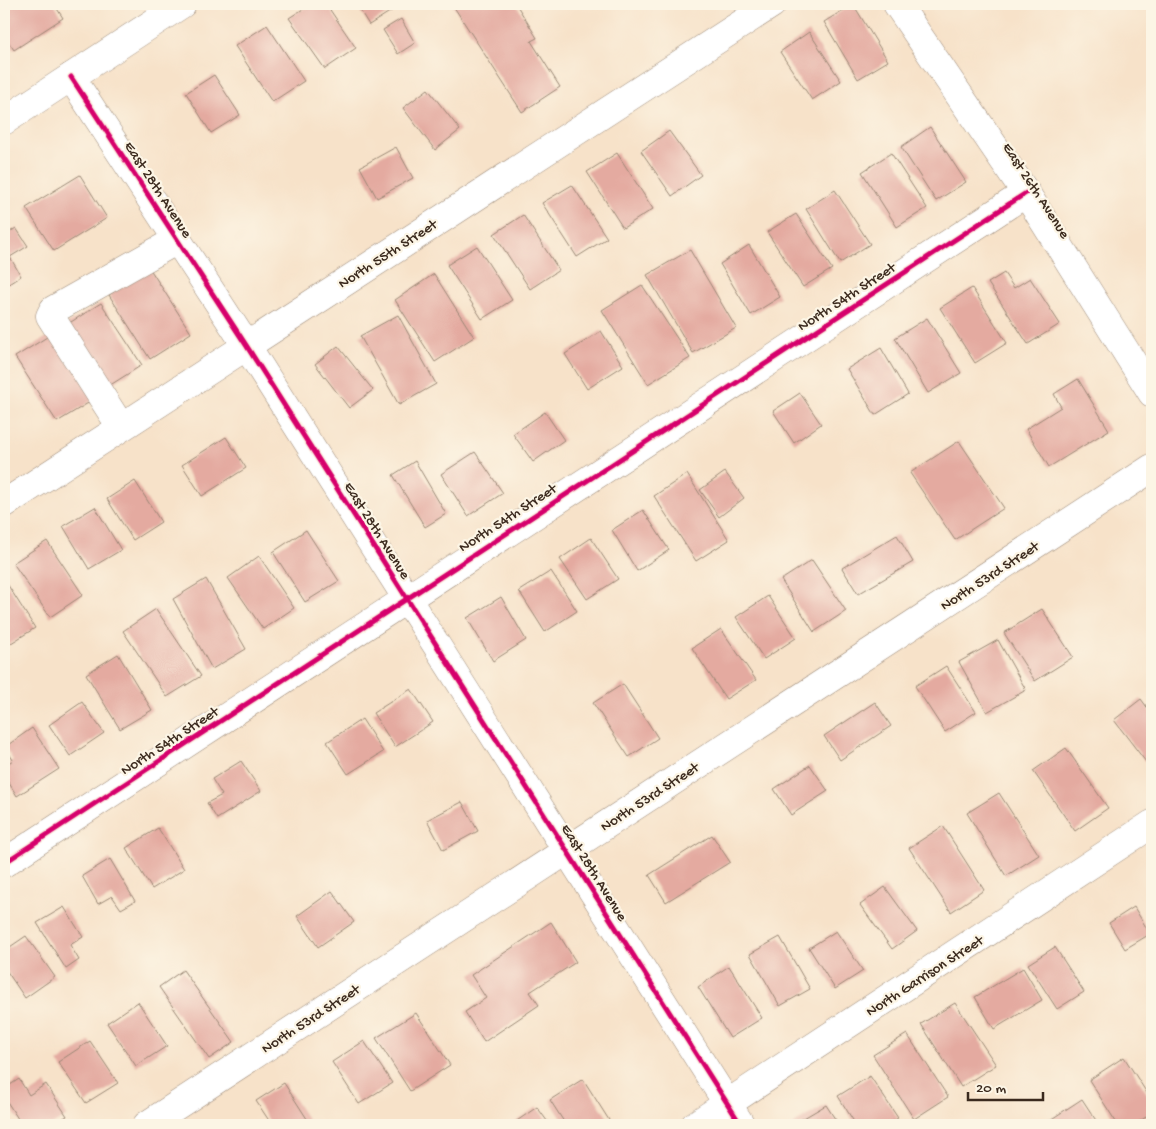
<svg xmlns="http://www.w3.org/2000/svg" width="1156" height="1129" font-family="'Gochi Hand',sans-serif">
<rect width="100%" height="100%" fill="#fcf5e5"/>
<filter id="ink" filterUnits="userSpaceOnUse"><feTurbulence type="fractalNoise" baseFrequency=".02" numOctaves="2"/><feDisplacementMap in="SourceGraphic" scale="10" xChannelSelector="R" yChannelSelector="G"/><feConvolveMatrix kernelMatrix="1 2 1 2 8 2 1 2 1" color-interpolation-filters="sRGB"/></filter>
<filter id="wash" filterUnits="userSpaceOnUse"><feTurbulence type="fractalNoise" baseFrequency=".0096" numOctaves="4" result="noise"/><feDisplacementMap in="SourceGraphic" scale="20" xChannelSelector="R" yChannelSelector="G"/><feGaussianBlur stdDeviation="1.12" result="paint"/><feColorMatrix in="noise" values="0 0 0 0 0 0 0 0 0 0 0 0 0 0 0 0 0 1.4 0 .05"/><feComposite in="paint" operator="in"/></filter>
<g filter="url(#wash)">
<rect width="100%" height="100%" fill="#f7e2c9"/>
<g id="blocks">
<g fill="#e4aaa0">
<path d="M4,4h50l9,14 -49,32 -10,-15z"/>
<path d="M311,4h15l30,44 -31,21 -36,-51z"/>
<path d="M356,4h41l2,2 -30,19z"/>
<path d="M452,4h64l21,34 -6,3 29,46 -38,25z"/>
<path d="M853,4l35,57 -30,18 -34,-57z"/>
<path d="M401,19l14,24 -17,11 -15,-24z"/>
<path d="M267,25l37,56 -32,21 -37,-56z"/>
<path d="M809,32l32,49 -29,19 -32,-48z"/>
<path d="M214,75l26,40 -29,18 -25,-40z"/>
<path d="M428,89l32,41 -25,20 -32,-42z"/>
<path d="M930,127l36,55 -30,19 -35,-54z"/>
<path d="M669,131l32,44 -29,21 -31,-45z"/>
<path d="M396,147l17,31 -36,20 -17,-31z"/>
<path d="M617,153l36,56 -30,19 -36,-56z"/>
<path d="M891,153l36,55 -30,19 -35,-55z"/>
<path d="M80,175l27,43 -53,33 -28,-43z"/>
<path d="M572,185l35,53 -30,19 -35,-54z"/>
<path d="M835,190l35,54 -30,19 -34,-54z"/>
<path d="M796,214l36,55 -29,18 -36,-55z"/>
<path d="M523,215l36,55 -29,19 -36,-55z"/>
<path d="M16,228l12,18 -18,11 11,19 -17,11v-51z"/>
<path d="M749,245l31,52 -29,18 -31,-51z"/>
<path d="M477,246l35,54 -30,19 -35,-54z"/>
<path d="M690,250l46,78 -43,25 -46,-78z"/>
<path d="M150,269l41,64 -41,26 -41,-64z"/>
<path d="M1004,273l10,15 16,-10 30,46 -32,20 -40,-61z"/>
<path d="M434,274l40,63 -39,25 -40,-62z"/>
<path d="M642,285l48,73 -42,26 -46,-74z"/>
<path d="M972,288l35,55 -32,20 -35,-55z"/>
<path d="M101,303l41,62 -38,24 -41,-62z"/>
<path d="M398,315l38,69 -37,21 -39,-69z"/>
<path d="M927,318l34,55 -33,20 -33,-55z"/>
<path d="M601,331l22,35 -36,23 -22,-35z"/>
<path d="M55,332l43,65 -41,25 -42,-65z"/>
<path d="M338,346l35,44 -24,18 -34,-44z"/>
<path d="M881,348l27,46 -33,21 -28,-46z"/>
<path d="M1078,379l31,51 -60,37 -23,-38 35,-22 -7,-13z"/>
<path d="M800,393l21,31 -27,19 -21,-32z"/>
<path d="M545,412l19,28 -31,22 -20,-28z"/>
<path d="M226,437l20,31 -44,28 -20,-31z"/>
<path d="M959,441l45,67 -49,32 -45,-67z"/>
<path d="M475,452l28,41 -35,23 -27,-42z"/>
<path d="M415,461l31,53 -21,13 -32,-52z"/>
<path d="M725,472l19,26 -25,19 -19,-27z"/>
<path d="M687,474l42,66 -33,21 -42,-65z"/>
<path d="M135,481l26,41 -28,18 -26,-41z"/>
<path d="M95,507l26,43 -32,19 -26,-43z"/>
<path d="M643,510l26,40 -32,21 -25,-41z"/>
<path d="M306,530l33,51 -34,21 -32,-50z"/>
<path d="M897,535l16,27 -55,32 -16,-26z"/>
<path d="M591,538l27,41 -31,20 -27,-40z"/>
<path d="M47,541l36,54 -33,22 -37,-54z"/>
<path d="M259,556l35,52 -31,21 -35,-51z"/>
<path d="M812,560l34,51 -32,21 -33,-52z"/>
<path d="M551,571l26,40 -32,21 -26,-41z"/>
<path d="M4,579l31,49 -27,17 -4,-7z"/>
<path d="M206,579l40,70 -34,20 -39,-70z"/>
<path d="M768,596l28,42 -32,21 -28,-42z"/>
<path d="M501,597l25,43 -33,21 -26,-43z"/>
<path d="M156,609l45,67 -34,21 -44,-66z"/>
<path d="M1042,609l31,48 -38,24 -31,-48z"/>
<path d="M721,629l35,51 -30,19 -34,-51z"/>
<path d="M998,640l28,50 -39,22 -28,-50z"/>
<path d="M118,654l34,56 -32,19 -34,-55z"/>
<path d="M946,666l30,46 -31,20 -30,-46z"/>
<path d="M623,684l35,54 -29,19 -36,-54z"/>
<path d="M411,689l22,33 -38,25 -22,-34z"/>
<path d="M1141,699l11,15v43l-6,5 -32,-42z"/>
<path d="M82,702l22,31 -34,23 -21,-31z"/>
<path d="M875,702l16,24 -51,34 -16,-24z"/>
<path d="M362,719l21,33 -35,22 -21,-32z"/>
<path d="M32,728l27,41 -42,27 -13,-21v-9l9,-6 -8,-13z"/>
<path d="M1066,748l42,60 -33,23 -42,-60z"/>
<path d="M241,761l20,30 -44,28 -10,-16 15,-8 -10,-16z"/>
<path d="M810,765l18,26 -37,24 -17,-26z"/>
<path d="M999,793l40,62 -33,21 -39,-63z"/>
<path d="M462,802l16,29 -35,19 -16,-30z"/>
<path d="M943,826l41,64 -33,22 -42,-64z"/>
<path d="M158,828l26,41 -32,20 -26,-41z"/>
<path d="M712,835l18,27 -64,40 -17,-27z"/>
<path d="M110,859l25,42 -14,8 -9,-13 -14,8 -16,-28z"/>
<path d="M885,887l32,44 -25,18 -32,-44z"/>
<path d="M332,891l22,31 -36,25 -21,-31z"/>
<path d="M64,907l19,30 -13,8 9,15 -13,9 -29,-46z"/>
<path d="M1134,907l16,27 -25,15 -16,-26z"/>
<path d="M551,922l25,40 -46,30 9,13 -55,37 -19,-30 21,-14 -15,-23z"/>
<path d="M836,931l27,40 -28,18 -26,-41z"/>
<path d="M26,936l29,41 -30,21 -21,-31v-16z"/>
<path d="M780,937l30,52 -30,17 -30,-52z"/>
<path d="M1055,947l29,45 -27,17 -29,-45z"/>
<path d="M729,966l33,52 -32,20 -32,-51z"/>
<path d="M1023,968l19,32 -48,29 -19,-32z"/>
<path d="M183,970l51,72 -25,17 -50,-72z"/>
<path d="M138,1002l29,44 -31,20 -29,-43z"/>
<path d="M955,1003l41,62 -35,22 -40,-63z"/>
<path d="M416,1013l34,52 -40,26 -34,-53z"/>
<path d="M907,1034l41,63 -34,22 -41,-64z"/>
<path d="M90,1041l28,42 -32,20 -28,-41z"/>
<path d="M364,1041l28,42 -33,21 -27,-42z"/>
<path d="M1124,1057l28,44v12l-18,12h-16l-29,-45z"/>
<path d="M870,1076l28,42 -11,7h-31l-18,-29z"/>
<path d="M19,1079l10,16 17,-11 21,32 -15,9h-30l-18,-28v-8z"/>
<path d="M583,1079l26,41 -7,5h-36l-16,-25z"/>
<path d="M284,1083l27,42h-39l-16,-24z"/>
<path d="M1082,1099l17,26h-50l-2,-3z"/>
<path d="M826,1105l13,20h-47z"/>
<path d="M537,1107l13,18h-39z"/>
</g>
</g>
</g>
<g filter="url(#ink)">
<use href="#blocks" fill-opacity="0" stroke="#998674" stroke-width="1"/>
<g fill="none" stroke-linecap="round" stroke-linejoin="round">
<defs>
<g id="minor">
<path d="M897,4l129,189 126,200"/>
<path d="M71,77l175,268 495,780"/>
<path d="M4,121l178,-117"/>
<path d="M121,427l-71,-111 3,-6 124,-70"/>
<path d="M4,504l768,-500"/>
<path d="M4,863l1022,-670"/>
<path d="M147,1125l1005,-657"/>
<path d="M695,1125l457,-301"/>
</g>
</defs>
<use href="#minor" stroke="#998674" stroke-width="29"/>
<use href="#minor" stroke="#fff" stroke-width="28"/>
<defs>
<g id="cycleway">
<path d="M71,77l175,268 495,780"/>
<path d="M4,863l1022,-670"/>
</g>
</defs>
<use href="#cycleway" stroke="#fcf5e5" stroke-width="8"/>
<use href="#cycleway" stroke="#d6006c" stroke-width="5"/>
</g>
</g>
<g text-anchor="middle" stroke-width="4.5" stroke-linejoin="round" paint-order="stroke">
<g font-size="15" fill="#3b2a1e" stroke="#fcf5e5">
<text transform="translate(159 189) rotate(57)" y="5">East 28th Avenue</text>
<text transform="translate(1037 190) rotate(57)" y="5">East 26th Avenue</text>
<text transform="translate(387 253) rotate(-33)" y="5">North 55th Street</text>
<text transform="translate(846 296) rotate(-33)" y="5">North 54th Street</text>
<text transform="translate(507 517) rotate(-33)" y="5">North 54th Street</text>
<text transform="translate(378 530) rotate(58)" y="5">East 28th Avenue</text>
<text transform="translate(989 575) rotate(-33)" y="5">North 53rd Street</text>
<text transform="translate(169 740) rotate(-33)" y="5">North 54th Street</text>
<text transform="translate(649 796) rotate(-33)" y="5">North 53rd Street</text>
<text transform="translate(595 872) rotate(58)" y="5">East 28th Avenue</text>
<text transform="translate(924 975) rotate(-33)" y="5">North Garrison Street</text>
<text transform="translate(310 1018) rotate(-33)" y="5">North 53rd Street</text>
</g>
</g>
<rect width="1156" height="1129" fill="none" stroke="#fcf5e5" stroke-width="20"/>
<path d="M968 1092v8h75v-8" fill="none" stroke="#3b2a1e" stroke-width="2.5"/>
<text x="976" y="1092" font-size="15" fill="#3b2a1e" stroke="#fcf5e5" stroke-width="4" paint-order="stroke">20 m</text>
</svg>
